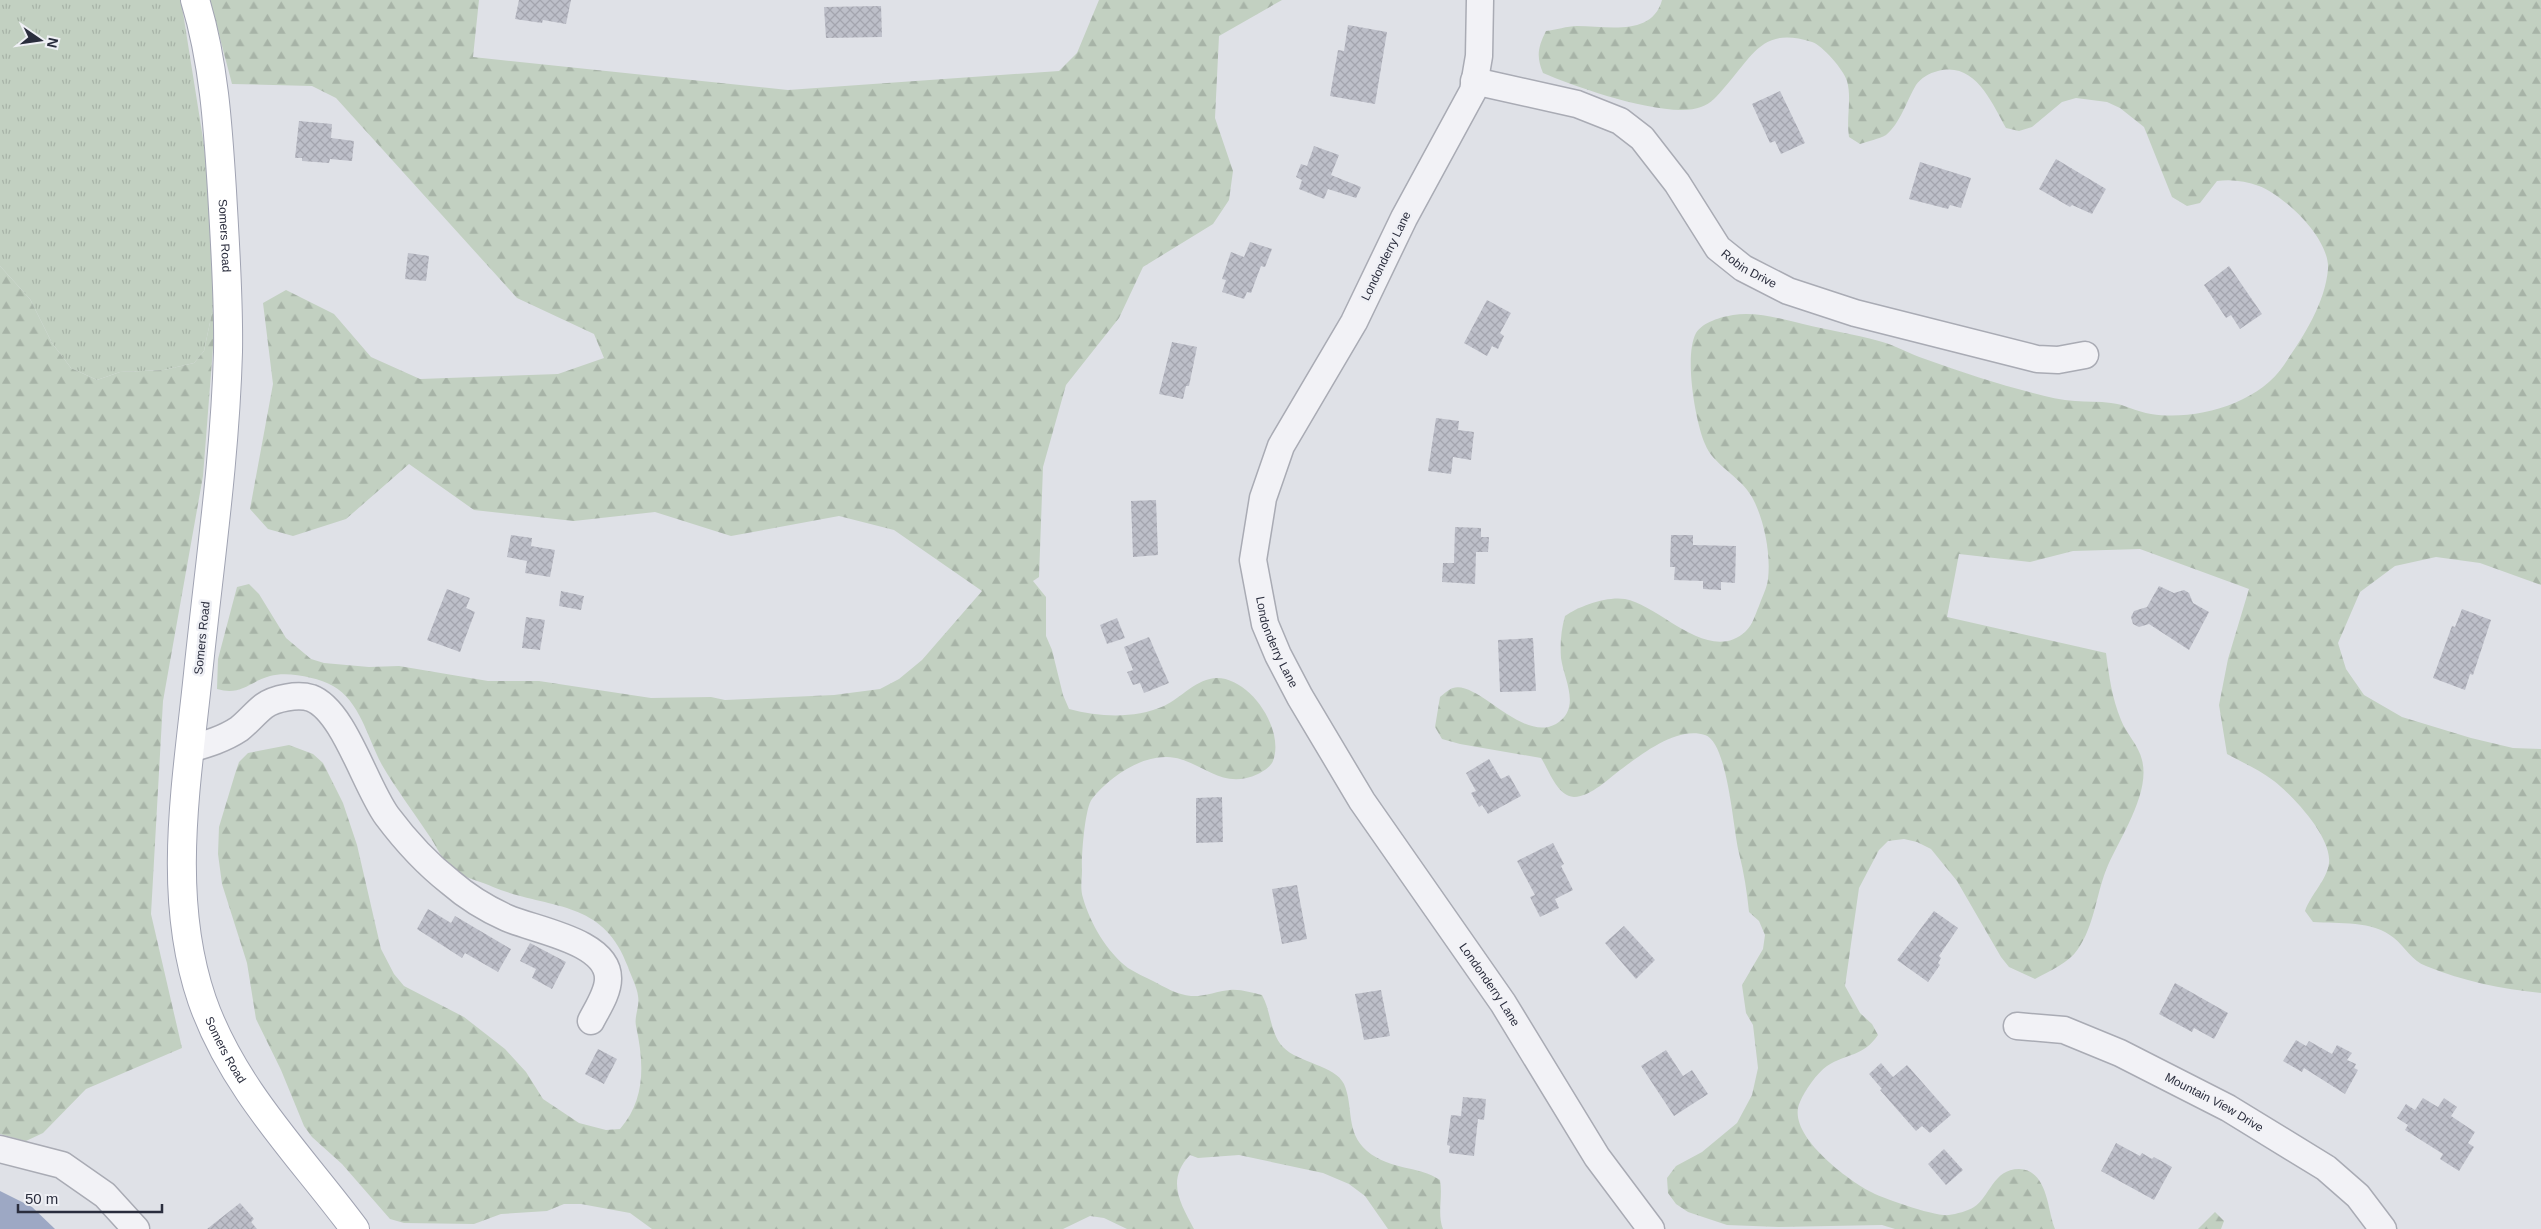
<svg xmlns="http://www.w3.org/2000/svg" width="2541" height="1229" font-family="Helvetica,sans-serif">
<defs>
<pattern id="grass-tufts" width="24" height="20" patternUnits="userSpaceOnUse" patternTransform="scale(1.25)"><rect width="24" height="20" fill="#c2d0c1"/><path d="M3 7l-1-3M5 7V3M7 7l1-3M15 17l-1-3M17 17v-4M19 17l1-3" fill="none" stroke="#a7b3a7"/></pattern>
<pattern id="forest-firs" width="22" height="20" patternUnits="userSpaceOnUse" patternTransform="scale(1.25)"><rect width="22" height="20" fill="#c2d0c1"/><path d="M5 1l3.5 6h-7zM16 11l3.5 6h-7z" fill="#a7b3a7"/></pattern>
<pattern id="building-cross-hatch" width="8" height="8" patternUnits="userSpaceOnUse" patternTransform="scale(1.25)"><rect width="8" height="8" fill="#bdbfc9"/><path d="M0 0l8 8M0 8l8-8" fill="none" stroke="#a3a4ae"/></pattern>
</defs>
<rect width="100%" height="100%" fill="#dfe1e7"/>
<path fill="url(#grass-tufts)" d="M0,0h181l23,145 14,139 -14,67 -10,12 -30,7 -44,2 -23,8 -26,-12 -19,-25 -22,-44 -30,-33z"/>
<g fill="url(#forest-firs)">
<path d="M210,0h269l-6,57 315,33 271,-19 18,-18 22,-53h183l-63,36 -4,82 18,53 -4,29 -16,24 -70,43 -24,51 -53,67 -23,82 -4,110 -6,4 13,16v39l6,14 11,45 6,14c31,8 65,10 95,-3 17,-8 33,-28 53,-28 33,0 68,51 56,83 -2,5 -9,10 -15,13 -39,18 -57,-16 -91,-17 -27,-1 -59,21 -75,42 -7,8 -11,58 -10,71 0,9 -2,19 1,28 7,25 24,54 45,70 8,5 17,9 25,13 11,6 25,14 38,15 12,1 27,-5 39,-6 11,-1 22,3 32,5 9,16 8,38 21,52 15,16 52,18 61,37 10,23 1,48 23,67 24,20 51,14 73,29 3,17 -3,34 3,49h-55l-23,-33 -16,-12 -26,-11 -84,-18 -41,3 -8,-3c-24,25 -10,48 4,74h-67l-23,-11 -14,-2 -27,13h-411l-22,-16 -49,-9h-17l-17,7 -46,3 -27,10 -70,-1 -14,-4 -48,-55 -30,-27 -8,-11 -23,-56 -25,-51 -9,-56 -25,-79 -4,-30 1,-27 16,-53 4,-12 9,-9 41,-8 24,9 10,9 20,40 14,42 24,104 13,25 10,12 60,31 41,32 21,23 17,27 36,24 27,7 14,-1c26,-30 24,-66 16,-103 -2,-10 4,-20 2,-30 -1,-9 -7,-20 -10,-29 -25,-69 -79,-57 -135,-80 -10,-5 -35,-11 -42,-18 -9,-9 -15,-24 -23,-35 -15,-23 -32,-45 -46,-69 -14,-26 -22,-64 -49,-79 -16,-9 -46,-15 -63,-10 -21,6 -29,20 -53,13l1,-30 19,-72 12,-3 10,10 27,44 25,21 13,4 45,4 30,-1 89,15h51l112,17 60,-1 14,3 109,-5 46,-6 19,-10 23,-19 60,-69 -88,-61 -55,-14 -108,20 -76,-24 -81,9 -100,-11 -65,-46 -63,55 -53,17 -25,-7 -18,-20 23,-125 -10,-81 23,-13 48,24 37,43 49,22 138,-5 46,-16 -10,-24 -77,-36 -181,-200 -24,-12 -80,-2z"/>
<path d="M1662,0h879v585l-61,-22 -44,-6 -41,9 -35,26 -22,51 8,26 18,26 38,22 69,21 42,10 28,1v244c-39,-4 -79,-12 -115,-27 -14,-5 -21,-19 -32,-28 -21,-18 -55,-14 -81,-16l-8,-11c6,-17 22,-31 24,-48 3,-26 -36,-67 -55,-82 -14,-11 -31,-18 -47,-27l-8,-49 9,-46 21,-70 -109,-40 -67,2 -43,11 -71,-8 -12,63 159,36c3,23 6,45 15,67 5,13 18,26 21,40 9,34 -24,80 -36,110 -10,26 -12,56 -28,79 -9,14 -29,22 -43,30l-26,-12 -8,-10 -44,-76 -26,-32 -14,-7 -13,-3 -16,2 -9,9 -20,38 -14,98 15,27 12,11 6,11c-15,22 -31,18 -51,31 -10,7 -22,24 -27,36 -15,31 45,76 69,89 12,7 67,26 80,24 7,-1 19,-4 25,-8 16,-10 19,-38 45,-38 29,1 28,40 36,60h-160l-13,-4 -103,2 -52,-2 -39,-13 -12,-8 -8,-11 -1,-15 9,-12 26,-14 35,-29 15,-28 6,-27 -5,-43 -7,-12 -4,-28 21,-36 2,-14 -6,-14 -10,-9c-2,-20 -5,-39 -10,-59 -6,-23 -11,-111 -34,-118 -27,-9 -62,18 -82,33 -13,9 -32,29 -49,29 -17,-1 -25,-27 -33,-39l-81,-14 -18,-5 -7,-12 5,-30c4,-3 9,-8 13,-9 25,-8 69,55 103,36 26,-16 8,-44 5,-66 -1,-14 0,-28 4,-42 14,-10 42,-20 60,-17 35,6 84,67 121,32 7,-7 9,-16 13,-25 3,-9 8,-18 9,-27 3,-26 -4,-60 -16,-82 -12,-21 -39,-32 -47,-53 -10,-23 -21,-89 -9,-111 7,-11 25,-16 37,-18 22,-4 49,4 70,9 25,6 51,10 76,17 16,4 31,13 46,18 36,13 72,25 108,34 14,4 29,7 42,8 12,1 24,0 36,2 13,1 26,9 40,11 45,7 107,-10 133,-49 19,-28 41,-61 44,-96 2,-30 -43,-73 -69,-83 -14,-5 -27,-7 -42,-5l-17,22 -13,3 -15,-9 -28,-70 -24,-19 -13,-6 -31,-4 -14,4 -30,25 -13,4 -13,-3c-14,-25 -31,-67 -68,-57 -9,2 -17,7 -22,14 -9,15 -16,39 -30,50 -7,4 -18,6 -26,9l-11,-7c-3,-19 3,-39 -2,-56 -3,-11 -25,-36 -35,-39 -49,-16 -58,12 -88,46 -6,7 -13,16 -23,19 -32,13 -126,-20 -158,-34 -7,-17 -5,-26 3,-42 10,-1 21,-5 31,-5 30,0 75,11 85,-26z"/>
<path d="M0,266l30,33 22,44 19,25 26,12 23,-8 44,-2 30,-7 10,-12 14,-67 -15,192 -40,225 -12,213 31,134 -96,41 -43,44 -17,8 -26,-7z"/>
<path d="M2215,1212l9,9 -3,8h-23z"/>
</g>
<path fill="#9da8c4" d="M0,1191l32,16 23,22h-55z"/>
<g fill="url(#building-cross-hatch)">
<path d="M519,0h52l-5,24 -23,-4 -1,3 -27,-4z"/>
<path d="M881,6l1,31 -56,1 -2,-31z"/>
<path d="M1348,25l39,7 -12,72 -45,-8 8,-46 6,1z"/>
<path d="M1780,91l25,52 -24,11 -6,-13 -5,2 -18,-39z"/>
<path d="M299,121l33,3 -1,14 23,3 -2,20 -22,-2 -1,4 -27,-2v-3h-7z"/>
<path d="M1314,146l25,9 -8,20 30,12 -5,11 -28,-9 -4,10 -25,-10 3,-9 -6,-3 5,-13 6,2z"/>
<path d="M2056,159l50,30 -14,25 -20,-9 -2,2 -31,-18z"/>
<path d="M1920,162l51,16 -10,30 -11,-3 -2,4 -39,-10z"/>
<path d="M1250,242l22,7 -7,18 -4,-1 -10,27 -4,-1 -3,7 -22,-7 4,-12 -4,-1 9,-27 13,5z"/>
<path d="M408,253l21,3 -3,25 -21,-2z"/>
<path d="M2229,266l33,48 -22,15 -9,-14 -5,3 -22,-33z"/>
<path d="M1487,300l24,13 -11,20 4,3 -6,13 -6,-3 -5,10 -23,-13z"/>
<path d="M1172,342l25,5 -8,39h-3l-3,13 -24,-5z"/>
<path d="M1436,418l23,3 -1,9 16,2 -3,28 -18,-3 -2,17 -23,-3z"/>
<path d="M1156,500l2,55 -25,2 -2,-56z"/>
<path d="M1455,527l26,1v9h8l-1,15h-12l-1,32 -33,-2 1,-19h11z"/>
<path d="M511,535l21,3 -1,8 24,4 -5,27 -25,-4 2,-12 -20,-4z"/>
<path d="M1671,535h22v10l43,1 -1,37 -14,-1v8l-18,-1v-8l-29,-1 1,-13h-5z"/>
<path d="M2159,586l15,7 10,-3 5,3 4,10 16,9 -20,38 -40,-26 -10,3 -6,-3 -2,-7 3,-6 13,-4z"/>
<path d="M447,589l23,9 -4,10 9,4 -15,40 -33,-12z"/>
<path d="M561,591l23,5 -3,14 -22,-4z"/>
<path d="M2462,609l29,11 -18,55 -3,-1 -5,16 -32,-12 19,-52 3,1z"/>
<path d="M526,617l19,3 -5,30 -18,-2z"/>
<path d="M1117,618l8,20 -18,6 -7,-19z"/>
<path d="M1149,637l20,46 -25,10 -4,-10 -7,2 -6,-13 6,-2 -9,-23z"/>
<path d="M1533,638l3,53 -36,1 -2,-52z"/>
<path d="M1489,759l12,20 8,-4 12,21 -33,18 -6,-9 -3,2 -8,-14 5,-2 -10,-18z"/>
<path d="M1222,797l1,45 -27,1v-45z"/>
<path d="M1553,843l11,21 -3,2 12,24 -18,9 4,9 -19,9 -10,-20 5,-2 -18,-34z"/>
<path d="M1297,885l10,54 -25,5 -10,-55z"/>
<path d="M428,909l23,14 4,-7 56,33 -13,23 -33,-19 -3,5 -45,-29z"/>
<path d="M1934,911l24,17 -19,28 2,2 -3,5 2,2 -12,17 -31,-22z"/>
<path d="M1624,926l31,34 -19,19 -31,-36z"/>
<path d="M530,943l36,19 -14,27 -20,-11 4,-9 -16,-8z"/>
<path d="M2175,983l53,30 -14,26 -20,-11 -2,4 -33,-18z"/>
<path d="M1381,990l9,46 -26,4 -9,-46z"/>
<path d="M2296,1040l10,6 3,-5 23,13 5,-9 15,8 -5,7 9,4 -2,4 4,2 -13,24 -41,-26 -2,4 -19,-11z"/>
<path d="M598,1049l19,10 -13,25 -19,-10z"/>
<path d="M1666,1050l17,26 9,-6 16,24 -34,22 -33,-50z"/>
<path d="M1881,1063l12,14 14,-12 44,50 -21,18 -8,-7 -6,5 -36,-41 2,-1 -13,-15z"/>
<path d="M1463,1097l23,2 -2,21 -6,-1 -4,37 -25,-3 1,-7 -3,-1 4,-30 10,1z"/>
<path d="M2423,1098l15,9 6,-9 13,9 -6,9 24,16 -7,11 6,4 -15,24 -19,-12 3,-5 -38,-24 3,-5 -11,-7 9,-14 9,6z"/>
<path d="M2116,1143l24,13 2,-3 10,6 2,-2 18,10 -18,33 -53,-29z"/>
<path d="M1944,1149l19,21 -17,15 -18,-21z"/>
<path d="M240,1203l14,16 -3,3 6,7h-50z"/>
</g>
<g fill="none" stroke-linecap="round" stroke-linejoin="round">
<defs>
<g id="minor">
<path id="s1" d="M1480,0l-1,56 -6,35 -69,127 -50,104 -73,124 -18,52 -10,62 12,64 13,31 22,42 62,104 141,202 94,154 54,72"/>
<path id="s2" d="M1474,81l103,23 43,17 22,17 35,45 41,65 25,20 45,23 67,22 182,46 21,1 27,-5"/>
<path d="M190,749c17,-5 34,-10 49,-20 9,-7 16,-16 25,-23 11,-8 34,-12 47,-8 33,12 54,88 76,118 18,24 40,48 63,66 16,14 37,27 57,36 27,12 102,23 101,61 0,14 -11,30 -17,42"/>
<path id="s3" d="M2017,1026l47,4 56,23 108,55 98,60 32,28 25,33"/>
<path d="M0,1149l62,16 43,30 31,34"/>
</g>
<g id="major">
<path id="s4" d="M195,0c19,62 23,127 27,191 3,54 7,108 6,161 -3,108 -19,215 -30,322 -11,108 -32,220 4,326 31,89 98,155 153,229"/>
</g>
</defs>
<use href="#minor" stroke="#a9abb4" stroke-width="29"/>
<use href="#major" stroke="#a0a3b2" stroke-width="30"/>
<use href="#minor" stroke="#f2f2f6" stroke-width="26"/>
<use href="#major" stroke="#fff" stroke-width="28"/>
</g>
<g text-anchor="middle" stroke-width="5" stroke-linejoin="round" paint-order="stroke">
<g font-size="12" fill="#2a2d3d" stroke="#eff0f5">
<text dy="4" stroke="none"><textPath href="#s4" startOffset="238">Somers Road</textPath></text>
<text transform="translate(1386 256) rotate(-64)" y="4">Londonderry Lane</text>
<text dy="4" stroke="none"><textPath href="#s2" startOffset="351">Robin Drive</textPath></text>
<text transform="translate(202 638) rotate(-84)" y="4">Somers Road</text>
<text dy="4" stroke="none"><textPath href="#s1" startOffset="699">Londonderry Lane</textPath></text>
<text dy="4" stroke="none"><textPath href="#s1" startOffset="1104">Londonderry Lane</textPath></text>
<text dy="4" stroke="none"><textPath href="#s4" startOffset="1062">Somers Road</textPath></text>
<text dy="4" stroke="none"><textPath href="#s3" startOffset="214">Mountain View Drive</textPath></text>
</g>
</g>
<g transform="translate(40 40) rotate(103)" stroke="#eff0f5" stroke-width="4" paint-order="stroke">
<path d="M0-4L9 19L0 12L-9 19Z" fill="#2a2d3d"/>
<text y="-8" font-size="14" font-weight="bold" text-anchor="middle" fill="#2a2d3d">N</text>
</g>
<path d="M18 1204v8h144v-8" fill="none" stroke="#2a2d3d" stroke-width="2.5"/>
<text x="25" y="1204" font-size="15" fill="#2a2d3d" stroke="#eff0f5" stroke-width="4" paint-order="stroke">50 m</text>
</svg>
